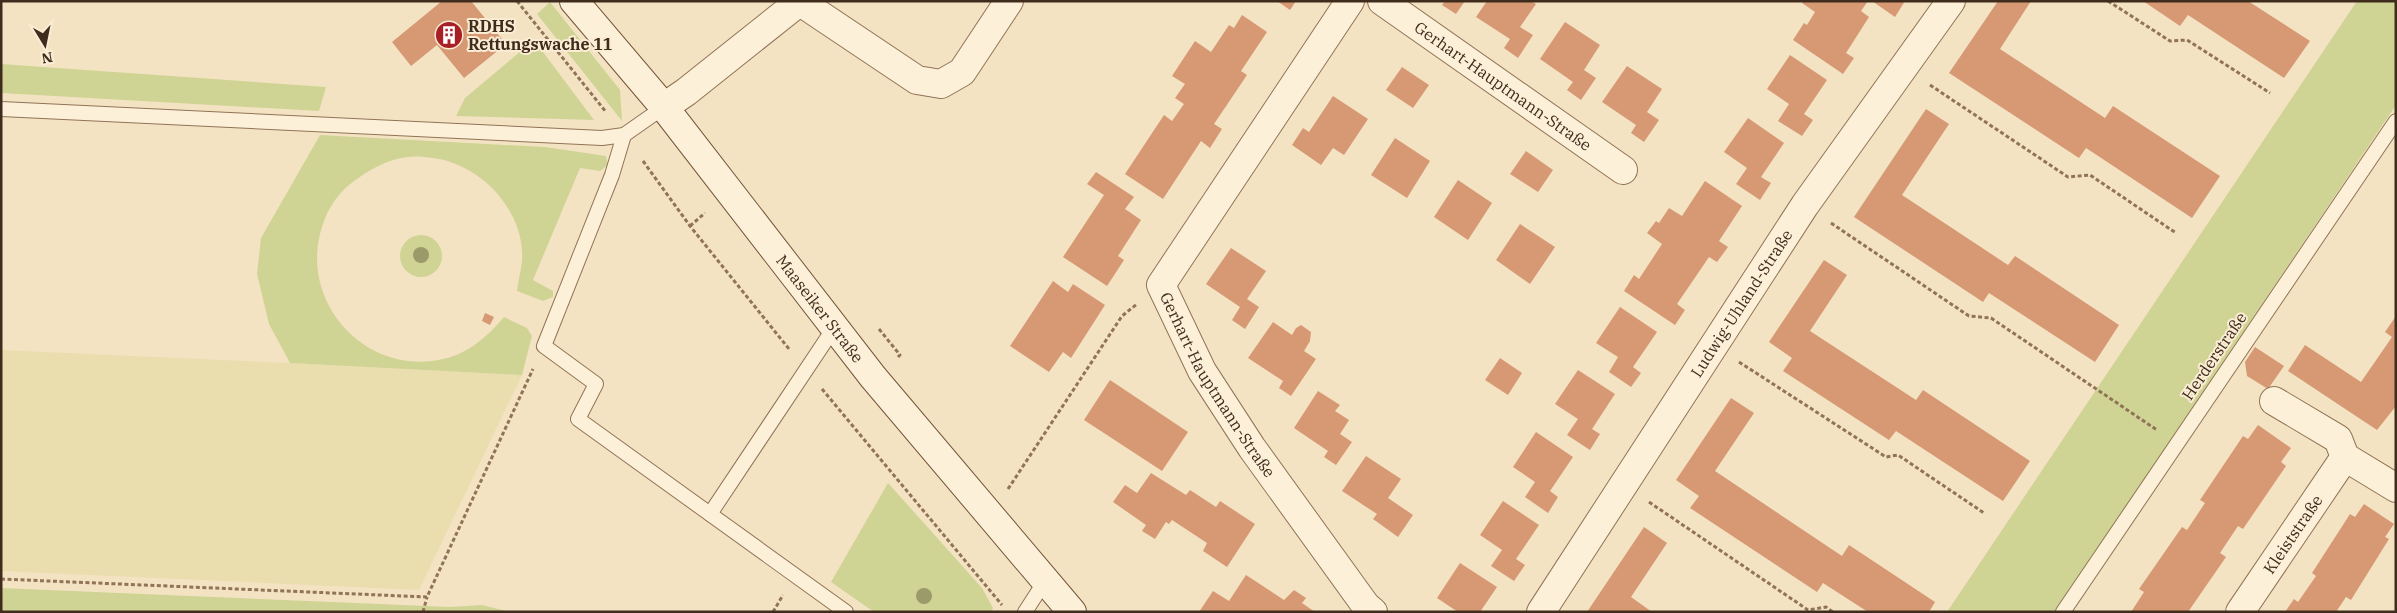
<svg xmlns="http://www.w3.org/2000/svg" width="2397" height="613" font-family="'IBM Plex Serif',serif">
<rect width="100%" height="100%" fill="#f4e3c3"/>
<path fill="#eadeaf" d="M1,350l289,13 232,12 -103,215 -418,-19z"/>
<g fill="#cfd495">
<path d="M2357,1h39v104l-341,507h-108z"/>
<path d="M550,2l70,88 2,31 -85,-107z"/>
<path d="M534,40l60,80 -138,-4 9,-18z"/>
<path d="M1,64l325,23 -7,24 -318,-18z"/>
<path d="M320,135l225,12 61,9 2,9 -8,6 -20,-3 -47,112 20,11v6l-10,4 -26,-10c1,-10 4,-20 5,-30 3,-43 -30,-84 -69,-98 -9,-4 -20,-5 -29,-6 -24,-3 -48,8 -67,22 -17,11 -29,28 -35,48 -24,74 43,150 121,132 25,-5 45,-23 61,-42l23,11 5,8 -10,39 -232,-12 -21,-39 -12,-50 4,-36z"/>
<circle cx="421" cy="256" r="21"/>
<path d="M888,483l94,105 11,20 -2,4h-117l-43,-30z"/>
<path d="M1,588l449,19 32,-2 28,7h-509z"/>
</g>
<g fill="#d69974">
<path d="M442,1h29l35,43 -42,34 -27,-33 -26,21 -19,-24z"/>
<path d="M1277,1h19l-6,9z"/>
<path d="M1445,1h20l-9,13 -14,-9z"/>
<path d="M1487,1h44l5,3 -16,23 13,8 -15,23 -14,-10 6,-9 -34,-22z"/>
<path d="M1804,1h64l-7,10 8,6 -23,36 8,5 -11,16 -50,-34 11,-17 3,2 8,-13 -13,-9z"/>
<path d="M1872,1h33l-10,16z"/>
<path d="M1998,1h33l-31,48 105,69 8,-12 107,70 -28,42 -106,-70 -7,10 -130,-85z"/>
<path d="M2143,1h105l62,40 -26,37 -96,-63 -8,11z"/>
<path d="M1242,15l25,17 -26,39 6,4 -33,49 8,5 -12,19 -9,-7 -38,58 -38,-25 39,-59 8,6 12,-17 -9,-6 10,-14 -13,-8 23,-35 16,11 18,-27 5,3z"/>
<path d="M1565,22l35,23 -16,25 12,8 -15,22 -14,-10 6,-8 -33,-23z"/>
<path d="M1790,55l37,25 -23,34 9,6 -11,16 -24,-15 11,-17 -22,-15z"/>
<path d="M1627,66l35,23 -15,23 12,8 -15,22 -13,-9 5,-8 -34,-23z"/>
<path d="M1402,67l27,18 -16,23 -27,-18z"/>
<path d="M1333,96l35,23 -24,36 -11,-7 -12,17 -29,-20 11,-17 6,4z"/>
<path d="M1926,109l23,15 -47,71 106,70 7,-9 104,69 -24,37 -106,-69 -6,9 -129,-85z"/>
<path d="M1748,118l36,25 -23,34 10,6 -11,17 -24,-16 11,-16 -23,-16z"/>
<path d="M1395,138l35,23 -23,37 -36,-23z"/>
<path d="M1526,151l27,19 -15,22 -28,-18z"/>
<path d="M1096,172l38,25 -9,12 16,11 -23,36 6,4 -17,26 -44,-29 41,-62 -17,-11z"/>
<path d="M1458,180l34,23 -24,37 -34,-23z"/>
<path d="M1705,181l37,25 -23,35 9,6 -11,15 -8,-5 -32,47 8,6 -10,15 -51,-34 10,-16 5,4 23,-35 -15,-11 9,-12 3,2 10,-15 13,8z"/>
<path d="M1520,224l35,23 -25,37 -34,-24z"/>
<path d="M1231,248l35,23 -19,28 12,8 -14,22 -13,-9 8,-13 -34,-23z"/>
<path d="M1824,260l23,15 -37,56 106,69 7,-10 107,71 -27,40 -107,-70 -7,9 -106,-69 9,-13 -23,-16z"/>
<path d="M1053,281l15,11 5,-8 32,21 -34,53 -8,-6 -14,20 -39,-26z"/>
<path d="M1620,307l37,25 -24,35 8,6 -10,14 -22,-15 9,-15 -22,-14z"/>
<path d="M485,313l9,4 -4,8 -8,-4z"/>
<path d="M2396,316v90l-19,24 -89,-59 17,-26 56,37 31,-45 -7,-5z"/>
<path d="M1273,322l19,13 4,-7 5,-3 10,7 -1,9 -6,10 12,8 -25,37 -12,-8 4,-7 -35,-23z"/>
<path d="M2255,347l29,19 -16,23 -21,-13 -2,-14z"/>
<path d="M1500,358l22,15 -14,22 -23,-15z"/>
<path d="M1578,370l37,24 -23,35 8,5 -10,16 -23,-15 11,-16 -23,-15z"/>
<path d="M1110,380l78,52 -26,39 -78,-51z"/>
<path d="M1318,391l22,14 -5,6 14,9 -9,14 12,8 -16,23 -12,-8 4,-6 -34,-23z"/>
<path d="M1731,398l23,15 -39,58 127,85 7,-11 86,57 -6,10h-61l-45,-29 -6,9 -127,-84 9,-12 -23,-16z"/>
<path d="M2258,425l33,23 -10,14 5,4 -43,63 -5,-3 -18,27 6,4 -38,55h-57l13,-20 -5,-3 43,-62 5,3 18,-27 -5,-3 43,-64 5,3z"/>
<path d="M1536,432l37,25 -23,34 8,6 -10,16 -23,-16 10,-15 -22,-15z"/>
<path d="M1366,456l35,23 -13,19 25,17 -15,22 -25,-18 4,-5 -35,-23z"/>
<path d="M1151,473l35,22 4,-5 26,17 4,-6 35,23 -28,43 -24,-16 4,-8 -35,-23 -3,4 -3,-2 -11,17 -13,-8 4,-6 -33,-23 12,-17 12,8z"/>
<path d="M1503,501l36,24 -23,34 9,6 -11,16 -23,-15 11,-16 -22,-15z"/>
<path d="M2364,504l30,20 -9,13 4,2 -38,61 -5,-3 -10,15h-51l9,-13 4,3 18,-26 -4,-3 38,-59 5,3z"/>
<path d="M1644,527l23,16 -36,54 21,15h-65z"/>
<path d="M1460,563l37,24 -17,25h-22l-21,-14z"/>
<path d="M1246,575l38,25 10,-10 12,8 -4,5 13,9h-116l14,-21 16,10z"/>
</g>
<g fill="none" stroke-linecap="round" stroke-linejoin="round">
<defs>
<g id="lane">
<path d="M1,109l601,29 22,-3 40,-28"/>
<path d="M624,135l-12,40 -68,171 52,38 -18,35 268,193"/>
<path d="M710,514l124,-186"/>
<path d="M1025,612l20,-31"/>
<path d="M2063,612l333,-491"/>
</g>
<g id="street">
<path d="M799,1l118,79 24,4 21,-12 47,-71"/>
<path id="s1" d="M1350,1l-189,284 41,86 50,77 114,158 7,6"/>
<path id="s2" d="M1382,1l241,169"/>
<path d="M664,107l22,-15 113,-90"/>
<path d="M2274,401l64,38 7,18 51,31"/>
<path id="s3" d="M1541,612l264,-407 146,-204"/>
<path id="s4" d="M2240,612l105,-155"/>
</g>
<g id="secondary">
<path id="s5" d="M574,1l90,106 209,270 199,235"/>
</g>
</defs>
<use href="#lane" stroke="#917357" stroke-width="16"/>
<use href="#street" stroke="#917357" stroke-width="30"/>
<use href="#secondary" stroke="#73543a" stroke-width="30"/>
<g stroke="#917357" stroke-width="3" stroke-dasharray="4 2.5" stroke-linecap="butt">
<path d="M517,1l89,111"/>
<path d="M2108,1l62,40 17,-1 83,53"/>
<path d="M1930,85l138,92 22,-2 86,58"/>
<path d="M643,161l47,65 99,123"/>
<path d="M1831,223l138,93 22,2 166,112"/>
<path d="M690,226l15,-13"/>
<path d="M879,329l21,26 -2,2"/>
<path d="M1739,362l147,95 12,-2 86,58"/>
<path d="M822,389l180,216"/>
<path d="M1008,489l114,-173 15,-12"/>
<path d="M1649,502l159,108 18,-3 7,5"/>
<path d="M1,579l426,18 106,-228"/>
<path d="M423,612l4,-15"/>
<path d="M773,612l10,-17"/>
</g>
<use href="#lane" stroke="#fdf0d8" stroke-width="14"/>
<use href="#street" stroke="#fdf0d8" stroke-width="28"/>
<use href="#secondary" stroke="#fdf0d8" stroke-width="28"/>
</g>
<g fill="#9a9a6a">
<circle cx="421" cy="255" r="8"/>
<circle cx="924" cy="596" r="8"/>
</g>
<defs>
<symbol id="building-disc" viewBox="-11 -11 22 22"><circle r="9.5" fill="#a81f25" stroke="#faedd4"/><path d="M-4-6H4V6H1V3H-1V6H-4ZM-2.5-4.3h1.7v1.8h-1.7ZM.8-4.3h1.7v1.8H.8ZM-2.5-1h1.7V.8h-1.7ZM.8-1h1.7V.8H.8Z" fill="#fff"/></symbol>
</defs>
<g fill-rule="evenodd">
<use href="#building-disc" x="433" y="19" width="32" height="32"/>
</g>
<g text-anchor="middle" stroke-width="4" stroke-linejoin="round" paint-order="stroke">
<g font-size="16" font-weight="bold" fill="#3f2c1d" stroke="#faedd4" text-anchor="start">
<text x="468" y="32">RDHS<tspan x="468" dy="18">Rettungswache 11</tspan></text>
</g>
<g font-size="16" fill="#3f2c1d" stroke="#faedd4">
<text dy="6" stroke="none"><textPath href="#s2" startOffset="148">Gerhart-Hauptmann-Straße</textPath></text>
<text dy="6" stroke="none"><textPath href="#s3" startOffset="368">Ludwig-Uhland-Straße</textPath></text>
<text dy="6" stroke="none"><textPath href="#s5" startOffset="394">Maaseiker Straße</textPath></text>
<text transform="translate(2214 356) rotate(-56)" y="6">Herderstraße</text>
<text dy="6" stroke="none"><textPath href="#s1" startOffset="456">Gerhart-Hauptmann-Straße</textPath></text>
<text dy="6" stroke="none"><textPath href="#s4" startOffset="94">Kleiststraße</textPath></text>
</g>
</g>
<rect width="2397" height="613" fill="none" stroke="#3f2c1d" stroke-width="5"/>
<g transform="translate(45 45) rotate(170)" stroke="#faedd4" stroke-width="4" paint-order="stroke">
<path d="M0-4L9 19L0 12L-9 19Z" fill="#3f2c1d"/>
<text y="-8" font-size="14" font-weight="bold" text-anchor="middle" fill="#3f2c1d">N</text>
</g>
</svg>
